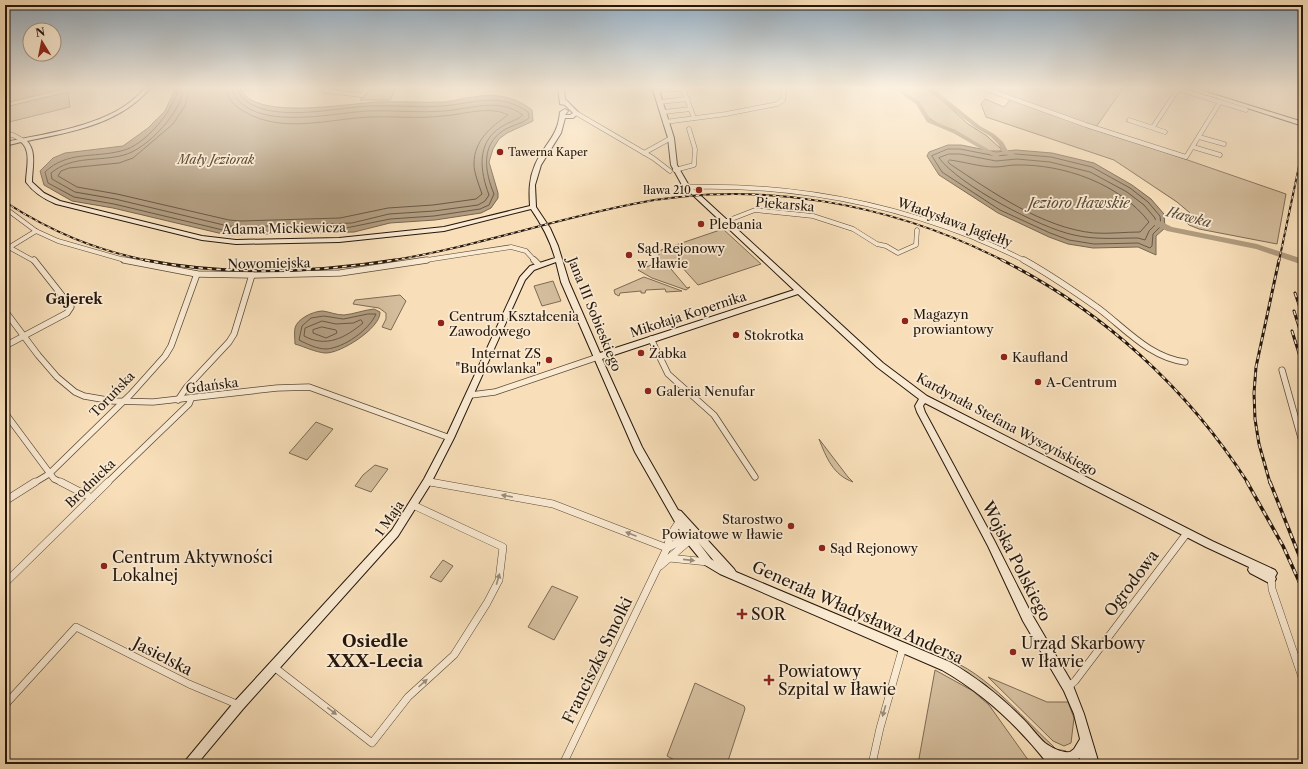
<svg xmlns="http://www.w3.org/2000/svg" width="1308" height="769" font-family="'Libre Caslon Text',serif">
<rect width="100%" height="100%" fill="#f8dfb9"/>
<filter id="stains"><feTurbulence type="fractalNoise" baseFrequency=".005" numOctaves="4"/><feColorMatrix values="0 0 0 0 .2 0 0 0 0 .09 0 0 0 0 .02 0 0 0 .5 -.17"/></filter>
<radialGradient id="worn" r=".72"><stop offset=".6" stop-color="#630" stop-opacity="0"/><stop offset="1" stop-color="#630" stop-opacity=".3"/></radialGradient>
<g fill="#d4bd9c" stroke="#7c6a54">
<path d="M5,87h58l-4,1v2l-54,13z"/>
<path d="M371,87h26l-7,13h-30z"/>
<path d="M897,87h26l21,15 24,22 19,12 14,13v2h-12l-35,-21 -13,-4 -12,-8 -11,-16z"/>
<path d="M985,87h139l-28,40z"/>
<path d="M68,92l2,15 -65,16v-16z"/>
<path d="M985,99l19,8 7,-8 275,95 -9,50 -78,-15 -10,-4 -4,-4 5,-8 -13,-11 -63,-42 -128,-43 -5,-13z"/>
<path d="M723,229l38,35 -63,21 -18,-20 -9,4 16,19 3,-1 -4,3 -34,-12 -14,-8 16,-6 7,-14z"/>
<path d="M644,277l38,14 -16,1 -1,-3 -19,1 -1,3h-4v-2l-21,2 -1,3 -4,-2 -1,-4z"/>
<path d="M553,281l8,20 -19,5 -8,-20z"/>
<path d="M400,295l6,6 -15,29 -9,-3 4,-8v-6l-7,-5 -26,-4 2,-4z"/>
<path d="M316,422l17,7 -26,31 -18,-7z"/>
<path d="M819,439l29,38 5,5c-20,-7 -27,-25 -34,-43z"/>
<path d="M375,465l13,4 -17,23 -16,-6 8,-11z"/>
<path d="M443,560l10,6 -12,16 -11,-5z"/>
<path d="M552,586l26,11 -24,43 -26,-13z"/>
<path d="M935,656c44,7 86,61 117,89l4,4 10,2 1,3 -14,-3 -48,-49 -22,-19z"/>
<path d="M935,670l38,21 16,14 42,59h-113z"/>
<path d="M988,677l59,25h21l6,16 -3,25 -7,3 -11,-5z"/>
<path d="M695,683l49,23 1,3 -18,55h-45l-15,-8z"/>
</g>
<g fill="#b09b7e" stroke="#786650">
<path d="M176,87h64c11,35 109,16 138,15 22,-1 44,1 67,0 15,-2 39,-9 54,-6 13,2 23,6 33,14l1,11 -26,12 -8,6 -6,10 -4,13 9,31v5l-7,10 -10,5 -46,7 -45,3 -36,9 -127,3 -114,-27 -41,-7 -28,-16 -4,-14 13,-13 12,-5 58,-7 25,-18 17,-17z"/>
<path d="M948,145h13l35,7 20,-2 36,3 42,10 38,22 19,14 13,15 1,14 -9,8v19l-18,-8 -45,1 -25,-4 -19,-7 -51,-24 -59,-38 -12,-19 2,-4z"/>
<path d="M374,309l6,3c1,16 -40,42 -55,41 -10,-1 -20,-6 -30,-9 0,-5 -1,-11 0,-16 2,-9 18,-17 28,-17 7,1 13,4 21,4 10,-1 20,-5 30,-6z"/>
</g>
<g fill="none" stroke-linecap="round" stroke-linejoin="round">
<g stroke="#6a5945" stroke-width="1">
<path d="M179,87c-5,23 -34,59 -58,64 -28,7 -54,0 -76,21l3,11 26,14 40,7 113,27 13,1 101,-3 49,-10 44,-3 46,-7 9,-4 5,-11c-9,-22 -14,-49 10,-64 8,-5 18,-6 25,-12l-1,-6c-29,-20 -53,-9 -85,-6 -24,2 -49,-1 -73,0 -34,1 -118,23 -134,-19"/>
<path d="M184,87c-2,25 -37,62 -60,68 -26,7 -51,0 -73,18l1,6 23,13 40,7 113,27 13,1 111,-4 37,-9 45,-3 44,-6 7,-4 4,-6c-9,-24 -13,-52 12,-68 7,-5 15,-6 22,-12 -25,-18 -51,-6 -79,-4 -26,2 -51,-1 -77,0 -35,2 -122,23 -136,-24"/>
<path d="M190,87l-5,19 -12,18 -40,34 -14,5 -50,5 -8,3 -3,5 19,11 40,7 112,26 12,1 99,-3 48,-10 45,-3 43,-6 6,-5c-3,-9 -8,-21 -8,-30 0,-24 17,-37 34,-49 -18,-10 -46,0 -66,1 -24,3 -48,0 -72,1 -42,2 -87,17 -125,-5 -11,-6 -18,-13 -20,-25"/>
<path d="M948,149h12l36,7 20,-2 35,3 41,10 38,21 18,14 12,14 1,10 -8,8 -1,12 -2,2 -12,-5 -44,1 -25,-4 -19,-7 -50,-23 -58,-38 -10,-16z"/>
<path d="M949,154h11l36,7 21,-2 33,3 40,10 37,20 17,13 11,13 1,6 -7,7 -4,9 -7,-2c-21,0 -43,2 -64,-3 -34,-7 -115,-50 -135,-77z"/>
<path d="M950,160c15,2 30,7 45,7 7,0 14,-2 21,-2 48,-1 104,19 133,57l-9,10c-15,0 -31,2 -46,1 -51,-5 -102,-41 -144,-69l-2,-2z"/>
<path d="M368,314h8c-7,16 -32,34 -50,35 -9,0 -19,-5 -27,-9l3,-14 9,-8 13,-2 19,3z"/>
<path d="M361,320l2,3c-18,15 -37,25 -59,13l1,-8 17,-7 14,3 17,-1z"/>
<path d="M322,327l14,3 1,3 -11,5 -13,-5v-3z"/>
</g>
<g fill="#b09b7e" fill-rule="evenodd">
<path d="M892,87h7l21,15 11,18 26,11 43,25 -3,2 -2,-1 -42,-24 -26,-11 -11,-18z"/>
<path d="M924,87h7l49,39 14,8 9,8 5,9 10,5v2h-4l-11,-5 -5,-9 -8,-8 -14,-8z"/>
<path d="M1152,220h6l14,7 85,17 46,15v6l-47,-16 -89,-18 -15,-7z"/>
</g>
<defs>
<g id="street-far2">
<path d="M980,87l106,38 100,32 34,-55"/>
<path d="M1172,87l74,23"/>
<path d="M656,90l27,-1 11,29"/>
<path d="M325,91l37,4 7,-8"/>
<path d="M659,102l29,-3"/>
<path d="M663,112l28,-3"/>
<path d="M576,113l77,45 17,13"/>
<path d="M1129,120l36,12"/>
<path d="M665,122l61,-8 51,-10 6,-4 1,-13"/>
<path d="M1153,127l25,-38"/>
<path d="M5,135h8l9,5"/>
<path d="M1199,137l25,7"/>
<path d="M1193,147l27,8"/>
<path d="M644,153l27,-15"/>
<path d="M675,170l19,-5 1,-16 -6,-20"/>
<path d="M687,187c96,-3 193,14 283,49 19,8 37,15 55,25"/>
<path d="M5,208l31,23 22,10 70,20"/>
<path d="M724,222l31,-12 58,6 40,13 24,15 9,2 12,7 18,-8 1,-15"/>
<path d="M5,245l29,16"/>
<path d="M5,250l31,-19"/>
<path d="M420,261l91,-14 15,4 9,10"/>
</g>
<g id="street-far1">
<path d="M124,260l73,14 55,1 88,-2 87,-13"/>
<path d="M534,260l4,4"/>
<path d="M1024,260c25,14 50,31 74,48 28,21 51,49 87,54"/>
<path d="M5,311l33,44 19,22 18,15 9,4 29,5 40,1 124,-14 32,-1 141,51"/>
<path d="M651,339l17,35 46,41 41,62"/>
<path d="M5,346l62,-33 4,-6 -37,-47"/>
<path d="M1282,370l21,75"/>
<path d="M471,395l24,-3 103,-35"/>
<path d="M178,400l8,-12 43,-46 5,-8 18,-59"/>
<path d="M5,413l49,66 9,4"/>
<path d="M427,482l9,1"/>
<path d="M34,483l15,-9 82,-80 34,-38 6,-10 26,-72"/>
<path d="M107,483l82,-79 2,-5"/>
</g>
<g id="street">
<path d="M61,482l31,16"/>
<path d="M430,482l123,22 114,44"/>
<path d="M5,501l30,-19"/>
<path d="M667,548l12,-6 12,-2"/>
<path d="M669,558l39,4"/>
<path d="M660,566l30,-26"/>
<path d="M1271,577l1,12 31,91"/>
<path d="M5,583l103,-101"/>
<path d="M274,667l98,76 36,-46 46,-42 33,-52 12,-23 4,-33 -90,-42"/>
<path d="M1068,687l7,-6 112,-148"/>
<path d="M5,705l71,-78 113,57 50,21"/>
<path d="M563,764l104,-216 3,-12 9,-14"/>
<path d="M872,764l8,-36 23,-81"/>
</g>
<g id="secondary">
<path d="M145,87h6c-30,37 -80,45 -124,54 10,11 5,27 5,41l12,11 16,8 142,35 34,4 103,-2 105,-11 86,-21c-1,-15 -1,-27 5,-41 9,-21 23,-28 25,-53l5,-3 3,2 -3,4h5l3,-2 -8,-8 -5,-1 -2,-17h6l1,12 14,14 -6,5h-8l-4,15 -20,32 -6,20 1,22 14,21 8,18 11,36 31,71 194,-63 -112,-105 -11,-20 -3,-27 -16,-51h6l16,51 3,27 11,19 195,179 44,33 285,145 63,29 2,3 -2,4 1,2 -2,3 -3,2 -21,-11 -2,-3 1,-3 -43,-20 -281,-144 -2,3 2,6 69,128 37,73 41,70 12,31 15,50h-19v-6l-11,5 -9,-1 1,2h-13c-30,-38 -64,-70 -106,-94l-222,-96 -15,-9 -18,-22 -52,-91 -74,-170 -5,-20 -22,8 -9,10 -71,158 -24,47 -32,51 -155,173 -46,55h-13l2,-4 49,-59 157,-171 32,-51 22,-42 74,-160 10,-11 25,-8c-5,-18 -13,-33 -24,-49l-87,22 -105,11 -103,2 -34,-4 -146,-36c-12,-5 -22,-11 -30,-22 0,-12 6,-31 -5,-40l-16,4v-4c39,-8 100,-16 130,-44 4,-3 7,-7 10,-11zM798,294l79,73 42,32 -4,7 2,6 71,134 35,75 41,70 10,23 6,25 -6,10 -4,3c-8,1 -18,-4 -25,-9 -7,-6 -17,-20 -25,-27 -21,-21 -44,-39 -70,-54l-214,-90 -2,-3 -53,-58 -3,-1 -36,-63 -40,-88zM698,542l16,19 -3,-2z"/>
<path d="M1182,87h8l113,35v4z"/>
</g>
</defs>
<use href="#street-far2" stroke="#5a4937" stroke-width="5"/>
<use href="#street-far1" stroke="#5a4937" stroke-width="7"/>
<use href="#street" stroke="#5a4937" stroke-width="8"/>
<use href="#secondary" stroke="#25170c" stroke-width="2"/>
<use href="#street-far2" stroke="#faead2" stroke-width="4"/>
<use href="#street-far1" stroke="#faead2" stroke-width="5.5"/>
<use href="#street" stroke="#faead2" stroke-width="7"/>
<use href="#secondary" fill="#faead2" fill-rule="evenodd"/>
<defs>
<g id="rail-far2">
<path d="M5,202c47,30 90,48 145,59"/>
<path d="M388,261c83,-13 163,-41 245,-57 126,-25 258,-1 371,57"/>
<path d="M1279,261l24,-114"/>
</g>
<g id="rail-far1">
<path d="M145,260c82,16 167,13 250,0"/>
<path d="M1002,260c101,51 185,128 246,223"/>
<path d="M1295,293l8,23"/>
<path d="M1294,311l9,28"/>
<path d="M1292,331l11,35"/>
<path d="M1270,483l-11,-39 -4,-25 -1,-26 2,-26 23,-107"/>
</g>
<g id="rail">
<path d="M1247,482l36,64 20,44"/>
<path d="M1270,482l33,83"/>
</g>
</defs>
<use href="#rail-far2" stroke="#25170c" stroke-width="2"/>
<use href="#rail-far1" stroke="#25170c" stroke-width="3"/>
<use href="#rail" stroke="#25170c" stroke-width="3.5"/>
<use href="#rail-far2" stroke="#faead2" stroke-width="1" stroke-dasharray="3.5" stroke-linecap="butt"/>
<use href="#rail-far1" stroke="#faead2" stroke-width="1.5" stroke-dasharray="4.5" stroke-linecap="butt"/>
<use href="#rail" stroke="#faead2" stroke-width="2" stroke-dasharray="5.5" stroke-linecap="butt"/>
</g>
<defs><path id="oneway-solid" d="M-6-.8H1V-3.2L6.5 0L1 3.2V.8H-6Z"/></defs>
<g fill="#9a8b79">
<use href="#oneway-solid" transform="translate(507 496) rotate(-170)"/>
<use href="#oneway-solid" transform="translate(631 534) rotate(-159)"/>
<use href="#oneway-solid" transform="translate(689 560) rotate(6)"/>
<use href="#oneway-solid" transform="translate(498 579) rotate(-74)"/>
<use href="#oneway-solid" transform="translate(423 683) rotate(-42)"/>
<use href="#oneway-solid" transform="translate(332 711) rotate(38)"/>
<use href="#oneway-solid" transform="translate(884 711) rotate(106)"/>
</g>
<linearGradient id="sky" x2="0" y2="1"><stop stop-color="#91aabe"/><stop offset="0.45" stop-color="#fcf1e0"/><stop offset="1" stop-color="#fcf1e0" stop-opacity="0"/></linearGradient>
<rect width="1308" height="195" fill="url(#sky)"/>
<g fill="#8f2418" stroke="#faead2" stroke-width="1.5">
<circle cx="500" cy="152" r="4"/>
<circle cx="699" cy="190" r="4"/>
<circle cx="701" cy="224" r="4"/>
<circle cx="629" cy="255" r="4"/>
<circle cx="905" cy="321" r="4"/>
<circle cx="441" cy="323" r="4"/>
<circle cx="736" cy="335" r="4"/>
<circle cx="641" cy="353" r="4"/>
<circle cx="1004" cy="357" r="4"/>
<circle cx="549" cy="360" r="4"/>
<circle cx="1038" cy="382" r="4"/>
<circle cx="648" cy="391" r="4"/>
<circle cx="791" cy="526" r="4"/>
<circle cx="822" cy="548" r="4"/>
<circle cx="104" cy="566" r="4"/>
<path d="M740 608h4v4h4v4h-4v4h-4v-4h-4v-4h4z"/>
<circle cx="1013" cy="652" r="4"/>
<path d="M767 674h4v4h4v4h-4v4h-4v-4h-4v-4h4z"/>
</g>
<g text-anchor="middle" stroke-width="3.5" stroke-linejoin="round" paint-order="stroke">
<g font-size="11" fill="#25170c" stroke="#faead2" text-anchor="start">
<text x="508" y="156">Tawerna Kaper</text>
<text x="691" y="194" text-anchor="end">Iława 210</text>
</g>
<g font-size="12" font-style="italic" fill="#5d4c3a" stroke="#faead2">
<text x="216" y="164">Mały Jeziorak</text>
</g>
<g font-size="13" fill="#25170c" stroke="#faead2">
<text transform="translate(785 204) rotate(5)" y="5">Piekarska</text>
<text transform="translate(955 222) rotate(20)" y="5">Władysława Jagiełły</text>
<text transform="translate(284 228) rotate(-1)" y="5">Adama Mickiewicza</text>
<text transform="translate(269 263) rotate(-1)" y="5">Nowomiejska</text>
<text transform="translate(595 314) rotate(68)" y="5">Jana III Sobieskiego</text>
<text transform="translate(688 314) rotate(-18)" y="5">Mikołaja Kopernika</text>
<text transform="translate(212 385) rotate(-7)" y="5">Gdańska</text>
<text transform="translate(112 394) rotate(-46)" y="5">Toruńska</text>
<text transform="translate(1007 424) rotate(28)" y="5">Kardynała Stefana Wyszyńskiego</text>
<text transform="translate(90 483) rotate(-44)" y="5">Brodnicka</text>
<text transform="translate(389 518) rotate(-55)" y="5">1 Maja</text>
</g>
<g font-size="13" fill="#25170c" stroke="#faead2" text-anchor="start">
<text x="709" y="229">Plebania</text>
<text x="637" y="253">Sąd Rejonowy<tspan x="637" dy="15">w Iławie</tspan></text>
<text x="913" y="319">Magazyn<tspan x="913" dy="15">prowiantowy</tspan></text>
<text x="449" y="321">Centrum Kształcenia<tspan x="449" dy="15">Zawodowego</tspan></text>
<text x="744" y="340">Stokrotka</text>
<text x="541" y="358" text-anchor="end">Internat ZS<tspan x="541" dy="15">"Budowlanka"</tspan></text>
<text x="649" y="358">Żabka</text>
<text x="1012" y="362">Kaufland</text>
<text x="1046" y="387">A-Centrum</text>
<text x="656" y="396">Galeria Nenufar</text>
<text x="783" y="524" text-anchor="end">Starostwo<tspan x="783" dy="15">Powiatowe w Iławie</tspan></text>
<text x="830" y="553">Sąd Rejonowy</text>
</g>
<g font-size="14" font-style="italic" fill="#5d4c3a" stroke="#faead2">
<text x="1079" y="208">Jezioro Iławskie</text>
<text transform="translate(1189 217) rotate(15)" y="5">Iławka</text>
</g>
<g font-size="14" font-weight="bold" fill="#25170c" stroke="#faead2">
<text x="74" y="304">Gajerek</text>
</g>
<g font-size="16" fill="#25170c" stroke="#faead2" text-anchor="start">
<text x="112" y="563">Centrum Aktywności<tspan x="112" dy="18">Lokalnej</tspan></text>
<text x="751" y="620">SOR</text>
<text x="1021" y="649">Urząd Skarbowy<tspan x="1021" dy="18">w Iławie</tspan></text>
<text x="778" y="677">Powiatowy<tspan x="778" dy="18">Szpital w Iławie</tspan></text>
</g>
<g font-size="16" fill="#25170c" stroke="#faead2">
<text transform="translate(1017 561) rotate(63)" y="6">Wojska Polskiego</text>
<text transform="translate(1131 583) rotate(-53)" y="6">Ogrodowa</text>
<text transform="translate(858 612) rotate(24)" y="6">Generała Władysława Andersa</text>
<text transform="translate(163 656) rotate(27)" y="6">Jasielska</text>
<text transform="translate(597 660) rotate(-64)" y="6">Franciszka Smolki</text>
</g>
<g font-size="17" font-weight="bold" fill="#25170c" stroke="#faead2">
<text x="375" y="647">Osiedle<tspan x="375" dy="20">XXX-Lecia</tspan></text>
</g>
</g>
<rect width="1308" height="769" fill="none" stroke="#f8dfb9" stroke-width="20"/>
<rect x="6" y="6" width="1296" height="757" fill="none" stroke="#25170c" stroke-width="2"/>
<rect x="10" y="10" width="1288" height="749" fill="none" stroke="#25170c"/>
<g transform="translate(42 42) rotate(350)"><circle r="19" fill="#faead2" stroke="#a59683"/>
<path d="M0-3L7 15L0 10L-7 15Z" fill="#8f2418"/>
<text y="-6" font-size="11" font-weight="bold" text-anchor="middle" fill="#25170c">N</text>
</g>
<rect width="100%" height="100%" filter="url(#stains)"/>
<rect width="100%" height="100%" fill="url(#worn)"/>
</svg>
